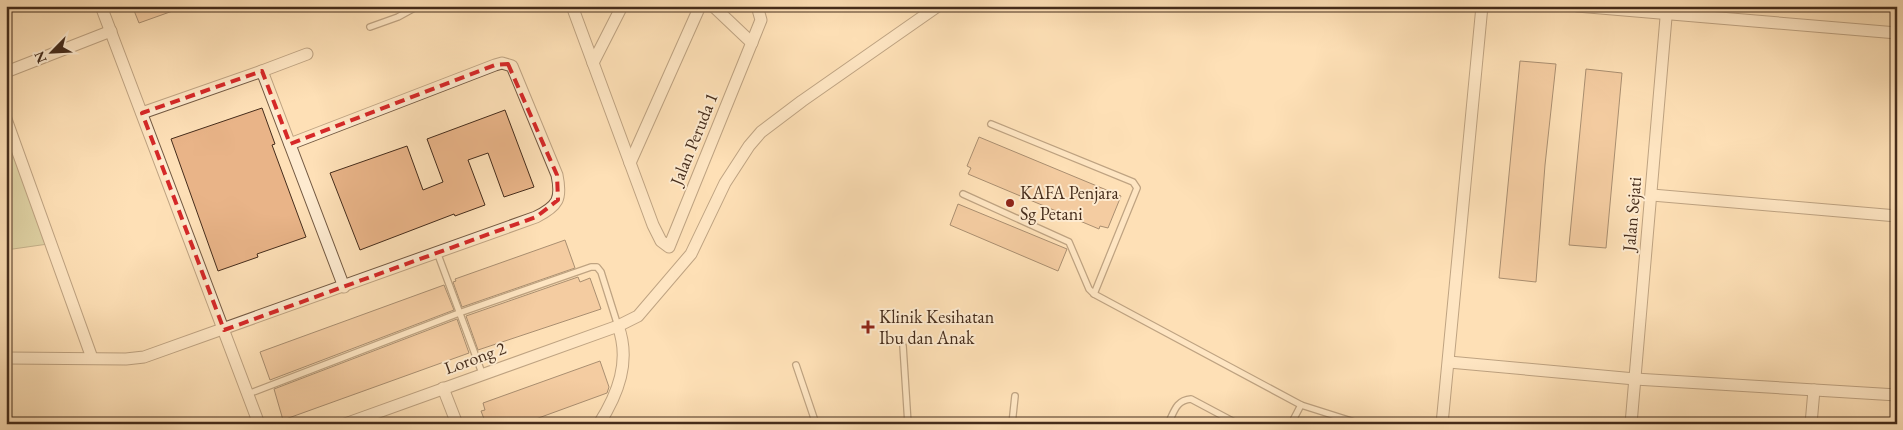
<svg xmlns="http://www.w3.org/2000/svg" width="1903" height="430" font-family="'EB Garamond',serif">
<rect width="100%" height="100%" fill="#fee0b7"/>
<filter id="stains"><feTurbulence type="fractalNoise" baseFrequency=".004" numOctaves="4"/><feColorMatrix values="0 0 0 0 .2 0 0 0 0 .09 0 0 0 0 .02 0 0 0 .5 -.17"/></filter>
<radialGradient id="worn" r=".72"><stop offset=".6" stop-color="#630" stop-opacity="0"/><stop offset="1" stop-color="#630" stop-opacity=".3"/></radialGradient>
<path fill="#bcc391" stroke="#807856" d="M6,130l42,114 -42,6z"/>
<g fill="#e9b488" stroke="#452c1b">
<path d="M139,6h41l1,2 -42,15 -6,-15z"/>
<path d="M1520,61l36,3 -11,101 -9,117 -37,-4z"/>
<path d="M1586,69l36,4 -16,175 -37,-3z"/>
<path d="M262,108l13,36 -3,1 34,92 -49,17 1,3 -40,14 -47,-132z"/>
<path d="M505,110l29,77 -30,10 -16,-44 -20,7 17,45 -30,11 -1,-2 -94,36 -30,-77 77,-27 16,44 20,-8 -16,-43z"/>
<path d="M979,137l142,59 -13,32 -8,-2 -1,3 -131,-55 3,-6 -4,-2z"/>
<path d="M958,204l109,45 -9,22 -108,-46z"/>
<path d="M565,240l10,28 -113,39 -9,-25 3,-1 -1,-2z"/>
<path d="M578,277l2,5 10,-4 11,31 -123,41 -12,-34z"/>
<path d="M444,285l10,25 -184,70 -10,-28z"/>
<path d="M457,319l12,34 -186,67 -9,-31z"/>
<path d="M600,361l9,26 -2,6 -85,31h-36l-5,-13 4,-1 -2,-7z"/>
</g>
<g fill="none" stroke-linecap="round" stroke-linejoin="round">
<defs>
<g id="lane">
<path d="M370,27l28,-10 20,-11"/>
<path d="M991,124l142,58 4,6 -43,106"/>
<path d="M963,194l106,48 20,47 5,5 207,111 60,19"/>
<path d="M437,252l45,121"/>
<path d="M903,346l5,78"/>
<path d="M796,365l20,59"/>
<path d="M248,394l211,-81 132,-46h6l4,5 17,54"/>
<path d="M1012,424l3,-28"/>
<path d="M1168,424c6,-12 8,-24 23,-25l47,25"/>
<path d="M1291,424l10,-19"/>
</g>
<g id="street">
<path d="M101,6l158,418"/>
<path d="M572,6l81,219 8,16 8,6 92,-227 -4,-14"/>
<path d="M713,6l39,37"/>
<path d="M1577,6l320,27"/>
<path d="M593,63l29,-57"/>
<path d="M262,71l45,-17"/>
<path d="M6,72l105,-41"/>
<path d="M142,113l120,-42 82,216"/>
<path d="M6,119l86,239"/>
<path d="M630,163l70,-157"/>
<path d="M1652,195l245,21"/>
<path d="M6,358l120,1 18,-2 392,-140c22,-11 26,-18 21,-42l-45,-109 -10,-3 -7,2 -205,79"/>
<path d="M1449,362l186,17 262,16"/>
<path d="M443,388l14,36"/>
<path d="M345,424l273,-98 20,-10 53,-62 34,-71 24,-37 12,-14 41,-31 136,-95"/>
<path d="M599,424c19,-30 32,-63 19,-98"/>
<path d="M1442,424l40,-418"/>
<path d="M1631,424l36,-418"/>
<path d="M1811,424l3,-34"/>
</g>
</defs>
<use href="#lane" stroke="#735942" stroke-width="8"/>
<use href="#street" stroke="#735942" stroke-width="13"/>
<use href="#lane" stroke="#feebd0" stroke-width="5.5"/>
<use href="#street" stroke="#feebd0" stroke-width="11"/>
</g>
<path d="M0 0H1903V430H0ZM508,64l49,111 1,25 -22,17 -312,113 -82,-217 120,-42 28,73 205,-79z" fill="#fee0b7" fill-opacity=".55" fill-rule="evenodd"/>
<path fill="none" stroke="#d62828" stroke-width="4" stroke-dasharray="10 6" stroke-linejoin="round" d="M508,64l49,111 1,25 -22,17 -312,113 -82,-217 120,-42 28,73 205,-79z"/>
<g fill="#8f2418" stroke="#feebd0" stroke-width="2">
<circle cx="1010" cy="203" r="5"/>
<path d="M865.5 319.5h5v5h5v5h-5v5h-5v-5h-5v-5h5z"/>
</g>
<g text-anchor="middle" stroke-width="4" stroke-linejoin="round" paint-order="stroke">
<g font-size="18" fill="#452c1b" stroke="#feebd0">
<text transform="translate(694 139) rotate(-68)" y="6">Jalan Peruda 1</text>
<text transform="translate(1632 214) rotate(-85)" y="6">Jalan Sejati</text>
<text transform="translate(475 358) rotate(-20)" y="6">Lorong 2</text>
</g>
<g font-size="18" fill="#452c1b" stroke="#feebd0" text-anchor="start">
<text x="1020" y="199">KAFA Penjara<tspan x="1020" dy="21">Sg Petani</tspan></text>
<text x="879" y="323">Klinik Kesihatan<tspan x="879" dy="21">Ibu dan Anak</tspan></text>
</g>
</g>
<rect width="1903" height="430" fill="none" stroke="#fee0b7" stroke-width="25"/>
<rect x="8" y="8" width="1888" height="415" fill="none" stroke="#452c1b" stroke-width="2.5"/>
<rect x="12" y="12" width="1878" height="405" fill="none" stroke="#452c1b"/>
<g transform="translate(52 52) rotate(246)" stroke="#feebd0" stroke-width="4" paint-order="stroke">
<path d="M0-4L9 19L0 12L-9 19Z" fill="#452c1b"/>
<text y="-8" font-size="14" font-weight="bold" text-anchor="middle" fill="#452c1b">N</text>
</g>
<rect width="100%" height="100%" filter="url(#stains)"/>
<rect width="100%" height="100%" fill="url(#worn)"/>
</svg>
